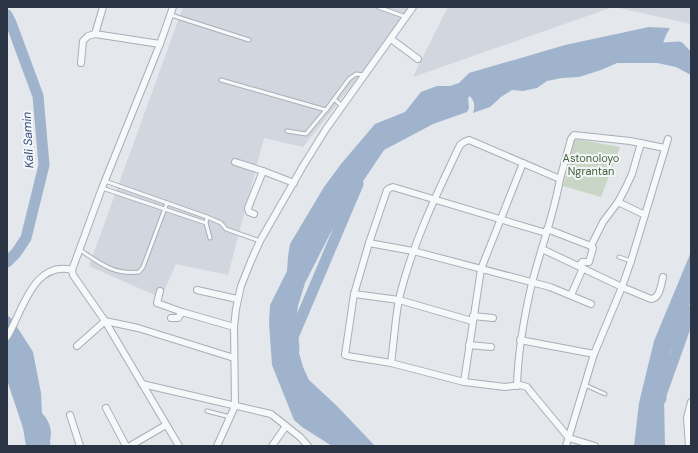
<svg xmlns="http://www.w3.org/2000/svg" width="698" height="453" font-family="'DM Sans',sans-serif">
<rect width="100%" height="100%" fill="#e4e7ec"/>
<g fill="#d2d6de">
<path d="M183,7h231l-111,140 -39,-9 -36,137 -52,-11 -15,34 -72,-32z"/>
<path d="M448,7h165l-200,70z"/>
<path d="M615,7h76v17z"/>
</g>
<path fill="#c9d6c5" d="M576,139l44,8 -19,50 -38,-11 11,-46z"/>
<g fill="#9fb4cc">
<path d="M649,27l21,1 -4,7 -3,8c7,5 15,2 20,11l6,-1 2,-4v26l-15,-8 -19,-4h-40l-16,7 -22,7 -17,1 -15,3 -10,7 -14,3 -11,-1 -11,7 -11,10 -17,6c2,-7 2,-11 -3,-17l-2,2 1,10 -2,4 -34,12 -49,26 -43,64 -11,20 -25,49 -7,23 -4,29 9,32 6,13 28,26 38,40h-43l-30,-19 -8,-7 -22,-55 -3,-42 1,-18 17,-34 1,-15 2,-12 34,-57 17,-23 34,-40 30,-12 16,-20 16,-6h13l9,-3 10,-10 96,-28z"/>
<path d="M691,252v49l-21,52 -4,23 -2,21 1,49h-31l5,-43 15,-62z"/>
<path d="M7,315l5,4 21,33 8,41 1,20c5,5 9,13 9,20 0,6 -2,8 0,13h-25l-3,-18 -16,-48z"/>
</g>
<g fill="none" stroke-linecap="round" stroke-linejoin="round">
<g stroke="#9fb4cc" stroke-width="11">
<path d="M7,15l4,8 27,73 6,69 -18,73 -10,15 -9,9"/>
<path d="M663,48l16,-1 12,13"/>
<path d="M294,350l-1,-13 65,-153"/>
<path d="M661,399v-4l30,-84"/>
</g>
<defs>
<g id="service">
<path d="M378,7l28,10"/>
<path d="M171,15l78,25"/>
<path d="M221,80l105,30 -20,24 -19,-3"/>
<path d="M334,99l8,7"/>
<path d="M326,110l23,-31 7,-5 8,1"/>
<path d="M105,181l102,36 14,6 5,6 34,12"/>
<path d="M102,188l104,35"/>
<path d="M207,217l-1,6 4,15"/>
<path d="M80,250c20,13 33,25 59,22l4,-5 24,-64"/>
<path d="M619,257l12,4"/>
<path d="M585,385l20,9"/>
<path d="M207,411l23,6"/>
</g>
<g id="minor">
<path d="M173,7l-13,37 -58,144 -30,82 1,5 32,46 74,125"/>
<path d="M95,34l8,-27"/>
<path d="M391,39l27,20"/>
<path d="M81,63l2,-22 5,-5 7,-2 65,10"/>
<path d="M235,162l28,9 31,12"/>
<path d="M560,179l11,-40 3,-4 56,6 35,7"/>
<path d="M618,202l27,13"/>
<path d="M254,214l-5,-2 -1,-4 15,-37"/>
<path d="M547,229l44,17 2,2 -4,14h-7l-3,4"/>
<path d="M546,233l-153,-46 -3,1 -3,2 -18,53 -15,51 -9,61 3,1 43,7 73,19 41,5 15,-2 7,2 3,4 39,47 26,8"/>
<path d="M369,243l44,8 137,36 41,17"/>
<path d="M591,246l12,-24 15,-20 7,-13 7,-15 9,-31"/>
<path d="M542,249l80,38 29,12c9,-1 10,-14 12,-22"/>
<path d="M197,290l40,9"/>
<path d="M160,291l-3,12 25,9"/>
<path d="M354,294l45,6 73,21"/>
<path d="M571,295l12,-27"/>
<path d="M473,316l20,2"/>
<path d="M171,318h7l4,-6 52,15"/>
<path d="M7,337c15,-24 26,-77 65,-67"/>
<path d="M520,340l74,14"/>
<path d="M469,345l22,2"/>
<path d="M77,346l28,-25 33,7 96,30"/>
<path d="M391,363c3,-21 4,-43 8,-64 13,-54 37,-104 61,-154l4,-3 5,-2 91,39c-6,35 -19,69 -28,104 -8,34 -14,68 -15,103"/>
<path d="M464,382l17,-113 42,-106"/>
<path d="M142,384l129,30 29,23 8,9"/>
<path d="M106,408l20,38"/>
<path d="M70,415l10,31"/>
<path d="M130,446l36,-21"/>
<path d="M217,446l18,-40 -1,-79 2,-18 5,-23 10,-25 9,-20 43,-75 23,-37 87,-122"/>
<path d="M272,446l14,-20"/>
<path d="M566,446l28,-92 28,-67 9,-26 37,-122"/>
<path d="M689,446l-2,-28 4,-16"/>
</g>
</defs>
<use href="#service" stroke="#a9aeb7" stroke-width="5"/>
<use href="#minor" stroke="#a9aeb7" stroke-width="8"/>
<use href="#service" stroke="#f7f8fa" stroke-width="3"/>
<use href="#minor" stroke="#f7f8fa" stroke-width="6"/>
</g>
<g text-anchor="middle" stroke-width="4" stroke-linejoin="round" paint-order="stroke">
<g font-size="11" fill="#3f6138" stroke="#f4f6f9">
<text x="591" y="162">Astonoloyo<tspan x="591" dy="13">Ngrantan</tspan></text>
</g>
<g font-size="12" font-style="italic" fill="#34527a" stroke="#f4f6f9">
<text transform="translate(28 140) rotate(-93)" y="4">Kali Samin</text>
</g>
</g>
<rect width="698" height="453" fill="none" stroke="#2b3445" stroke-width="16"/>
</svg>
